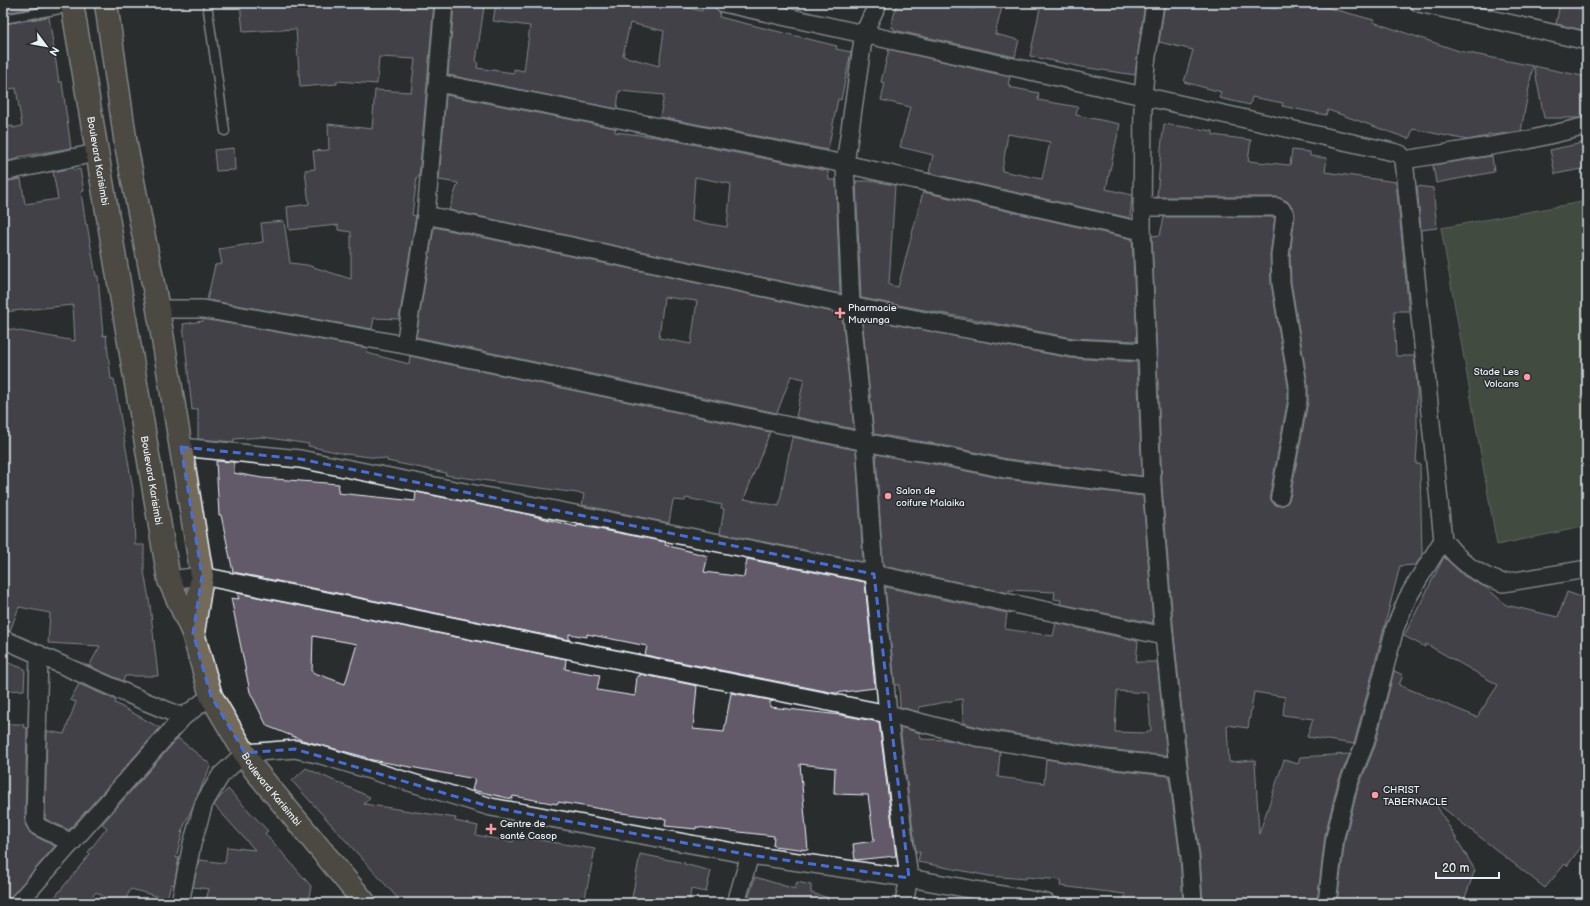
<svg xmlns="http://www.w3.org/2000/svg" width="1590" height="906" font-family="'Balsamiq Sans',sans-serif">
<rect width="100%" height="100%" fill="#2a2d2e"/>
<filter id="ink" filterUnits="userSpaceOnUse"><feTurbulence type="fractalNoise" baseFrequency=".025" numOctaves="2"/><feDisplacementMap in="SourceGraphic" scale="8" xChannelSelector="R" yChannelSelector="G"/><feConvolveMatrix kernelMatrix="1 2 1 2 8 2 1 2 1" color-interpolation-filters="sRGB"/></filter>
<g filter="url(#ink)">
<path fill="#5f6f58" stroke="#a4b0a8" d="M1587,201v325l-90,19 -56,-317z"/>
<g fill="#645a69" stroke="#e8f1f8" fill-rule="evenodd">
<path d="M3,3h44v3l-44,7z"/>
<path d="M240,3h97v5l36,-3v-2h61l-15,174h-2l-5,38 4,1 -17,103 -25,-1 -2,11 -165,-29 8,-35 7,-1 -3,-15 44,-7 -2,-19 23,-2 6,42 17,2 44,14v-47l-13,-2v-5l-49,5 -2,-23 22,-3 -4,-34 10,-1 -2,-18 16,-1 -1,-26 44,5 3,-39 36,2 4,-33 -36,-2 -2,27 -40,-3v3l-37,3 -4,-58 -53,3z"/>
<path d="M496,3h64l29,4 1,-4h77l35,8 1,-8h10l3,7 4,2 -1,5 118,29 -1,3 15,3 -10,48 -3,-1 -10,51 -168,-33 4,-22 -45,-4 -2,18 -169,-34 6,-70h4v-1l26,3 -8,55h2l-1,6 37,5v-4l10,2 6,-45 -37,-5zM630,23l34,8 -5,35 -36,-10z"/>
<path d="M897,3h57l20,6 1,-6h28l-8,31 24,6 -4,17 -121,-27v-2l-3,-1z"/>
<path d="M1041,3h104l-10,72 -53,-8 -52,-11z"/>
<path d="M1165,3h25l15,3 1,-3h41l29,6 1,-6h33l64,17 -1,2 86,29 74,15 -12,65 -27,4 -6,-1v2l-21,4 -54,-11 -4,10 -81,-29 -2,5 -44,-9 1,-3 -31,-6 -2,8 -31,-7 2,-6 -37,-10 9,-32 -34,-8z"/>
<path d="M1560,3h27v28l-31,-7z"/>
<path d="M49,17l10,65h3l9,66 -53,9v2l-15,3v-35l10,-1v2l9,-2 -6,-38 -13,2v-27h4l-4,-27v-12z"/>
<path d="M889,49l121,28 -2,7 2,1 -1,2 30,6 -1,7 40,7 -2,8 44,9 -14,65 26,6 -2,23 -201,-45 4,-18 -33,-8 10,-40 -29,-7 4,-17 -4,-1zM1008,134l42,8 -8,37 -40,-8z"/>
<path d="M1534,66l53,11v39l-9,2h-34z"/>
<path d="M446,95l169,33v4l41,5 172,34 1,9h7l4,114 -391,-84 9,-27 -19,-3zM695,177l36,7 -4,43 -35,-6z"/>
<path d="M1164,124l49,7v4l38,5 -3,21 42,4 2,-15 18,2v4l17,2 -2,14 71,10 13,129h-15l2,45h18l3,29v45h1l-2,34h4l2,91 -6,10 -16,1 -46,178 -47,-7 6,-18 -30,-4 2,-18 -31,-5 -6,36 -21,-3 2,37 26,-2 4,74 25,-74 14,4 2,-7 50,-3 -12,28 -13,53 -8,68h-114l-3,-47 -12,-90 -14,-131 -12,-149 -10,-250 8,-1 4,-18h111l-5,38 1,28 17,103v13l-18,95 1,6 2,3 5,3 6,-1 4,-3 2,-4 18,-96v-17l-17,-103 -1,-26 5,-41 -2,-7 -6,-7 -10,-4h-120l4,-49z"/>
<path d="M1587,142v26l-32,6 -5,-24z"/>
<path d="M234,148l1,22 -19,1 -2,-21z"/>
<path d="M1492,156l2,16 -58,11 -3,-18z"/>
<path d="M73,168l1,2 6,-1 4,22 -3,1 5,33 1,-1 9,52h2l5,60 3,-1 5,44h3l19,110 2,56h9v26l6,34 8,71h-33l-2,5 -34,-15 11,-20 -52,-3 2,-30 -31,-6 -9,24 -7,-2v-301l72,13 -2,-36 -70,7v-130l18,-3 4,25 33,-5 -5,-27z"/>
<path d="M856,181h18l21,4 -6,100 9,2 25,-95 209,47 5,102 -64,-3 -212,-40z"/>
<path d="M1417,186l16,2 4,40 -16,2z"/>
<path d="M434,227l408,87 12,115 -58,-12 8,-38 -13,-3 -14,37 -361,-76zM664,297l33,4 -6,43 -32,-6z"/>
<path d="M862,318l208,40 67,4 5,114 -135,-17 -70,-15 -63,-10z"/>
<path d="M203,319l165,29 -1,5 42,11 1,-8 360,76 -26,67 35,7 13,-69 64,13 7,112 -143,-29 4,-24 -3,-1 1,-3 -36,-7 -1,3 -12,-1 -4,23 -87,-18 2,-11 -139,-19 1,-2 -59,-12v-2l-42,-5 -37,-8 1,-2 -46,-7 -29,2v3l-36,-3v-30l-6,1 -9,-86 20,-3z"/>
<path d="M876,454l57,10 71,15 139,17 10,127 -93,-19 1,-4 -7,-1 1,-7 -46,-2v3l-126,-27z"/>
<path d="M216,461l18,1v11l28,5 77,6 -1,9 77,8 1,-9 110,22 51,13v-2l89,17 -1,3 43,11 -4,16 40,5 3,-18 118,23 10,106 -40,5 -190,-38 2,-9 -60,-12v3l-18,-3v6l-336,-68 -12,-57h-2z"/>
<path d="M1444,557l20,19 23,12 19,17 52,12 9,-25 20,7v240l-20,27 -2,-2 -20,24 -111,-87 41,69 -12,33h-126l8,-64 13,-51 17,-42 19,-75 9,4 -4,10 78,32 21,-32 -72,-41 -1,3 -21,-11z"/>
<path d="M885,587l122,26 -2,16 48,7 3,-13 82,18 -2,21h21l10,94 -60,-7 -121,-20 -23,-6 -1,-24 -43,8v5l-19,-5 -1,-22h-4zM1117,691l31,2 3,38h-3v2l-33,-1z"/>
<path d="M237,593l329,66 -1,10 35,6 -3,15 38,6 2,-20h3v-2l57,12 -4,43 31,3 7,-39 43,8 -4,1v5l71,8 38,7 17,134 -41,4 -2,-16 21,-3 -6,-46 -34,-1 1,-26 -35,-4 8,86 -35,-4 1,-10 -78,-9v2l-31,-3 1,-7 -52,-7v-1l-56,-9 -1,2 -44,-8 -1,3 -40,-9 3,-11 -108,-20 -2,-2 -63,-17 -35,-14 -17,-34 -19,-94 8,1zM313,636l44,8 -12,40 -33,-12z"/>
<path d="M3,661l22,8 -1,21 -21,1z"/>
<path d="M79,684l37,16 -1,3 45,25 -91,102 -24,-11 2,-88 17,3 12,-32 -6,-2z"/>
<path d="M6,724h18l-1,3 4,1 -2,94 1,4 7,9 22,11 -46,54 -6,3v-131z"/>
<path d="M900,727l20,6 1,6 27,1 52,12 -2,25 46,6 2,-24 58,10 65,7 11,82 3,45 -58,-4v-5l-65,-8 1,-6 -35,-3v2l-37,-3 -71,-14 2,-10 -4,1z"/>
<path d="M178,738l33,27 -30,68 2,-2 -7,27h3l-5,27 -3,-1 -4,15 -36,-10 -8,14h-8l-19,-11 -9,11h-37l40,-49 -2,-2 19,-24 -5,-4z"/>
<path d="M306,768l64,29 -6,7 92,14 -1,3 23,5 -2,9 37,7 1,-6 81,13 -11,54h-182l-110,-122z"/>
<path d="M228,789l40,42 -3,2 46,53 -3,17h-103l4,-14 -16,-2 6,-27 26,3 2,-16 28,3 -41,-45 5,-7z"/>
<path d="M640,854l45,9 -1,1 27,7 -5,21 -15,-3 -2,14h-58z"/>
<path d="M755,877l40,12 2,-7 14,3v8l18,5 -1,5h-81z"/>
</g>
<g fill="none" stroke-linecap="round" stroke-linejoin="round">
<defs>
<g id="service">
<path d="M207,3l18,128"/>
<path d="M3,19l69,-12"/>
</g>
<g id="minor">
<path d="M723,3c224,48 446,100 670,149l7,2 4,6 124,-20 59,-14"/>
<path d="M878,3l-14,30 -19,131 6,142 14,136 9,132 14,140 21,164 -5,25"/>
<path d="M1155,3l-9,60 -3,34 -1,134 5,121 5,135 12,149 14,131 12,90 3,46"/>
<path d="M1419,3l168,38"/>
<path d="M438,83l407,81 297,67"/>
<path d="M1404,160l39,380 13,15 15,13 16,9 16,6 84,-14"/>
<path d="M3,172l93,-19"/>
<path d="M1142,207h135l5,3 3,4 -5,42 1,27 17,102v15l-18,96"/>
<path d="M426,215l425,91 110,22 111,20 75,4"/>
<path d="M158,309h45l202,36 494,104 36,5 70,15 147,18"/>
<path d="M405,345l21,-130 18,-212"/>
<path d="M181,447l119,12 574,115 290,62"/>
<path d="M169,580l33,-4 686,138 96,25 122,20 72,8"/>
<path d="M3,639l141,62 39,16"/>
<path d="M39,654l-4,168 2,4 4,2 31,15"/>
<path d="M18,903l165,-186 28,-21"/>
<path d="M180,903l12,-59 12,-41 17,-28 24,-22 50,-4 26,6 170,52 259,48 159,23 138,25"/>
<path d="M736,903l14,-48"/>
<path d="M1327,903l8,-66 13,-52 17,-42 30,-115 12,-29 11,-19 25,-40"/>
</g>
<g id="primary">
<path id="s1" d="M72,3l97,577 24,53 18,63 43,73 111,134"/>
<path d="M106,3l20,142 32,164 44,267 -9,57"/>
</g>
</defs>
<use href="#service" stroke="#e8f1f8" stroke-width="11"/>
<use href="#minor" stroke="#e8f1f8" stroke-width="20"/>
<use href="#primary" stroke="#e8f1f8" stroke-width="25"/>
<use href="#service" stroke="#2a2d2e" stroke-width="8"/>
<use href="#minor" stroke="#2a2d2e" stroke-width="17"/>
<use href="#primary" stroke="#736b5a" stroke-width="22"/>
</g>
</g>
<path d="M0 0H1590V906H0ZM181,447l119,12 574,115 35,304 -159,-23 -259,-48 -196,-58 -50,4 -34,-57 -18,-63 9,-57z" fill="#2a2d2e" fill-opacity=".55" fill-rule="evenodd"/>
<path fill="none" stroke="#466fde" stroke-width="3" stroke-dasharray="8 5" stroke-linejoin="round" d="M181,447l119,12 574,115 35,304 -159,-23 -259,-48 -196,-58 -50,4 -34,-57 -18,-63 9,-57z"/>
<g fill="#ff9aa2" stroke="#2a2d2e" stroke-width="1.5">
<path d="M838 307h4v4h4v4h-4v4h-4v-4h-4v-4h4z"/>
<circle cx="1527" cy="377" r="4"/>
<circle cx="888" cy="496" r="4"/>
<circle cx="1375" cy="795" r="4"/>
<path d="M489 823h4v4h4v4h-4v4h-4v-4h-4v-4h4z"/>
</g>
<g text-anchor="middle" stroke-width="3" stroke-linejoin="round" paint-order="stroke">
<g font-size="10" fill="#e8f1f8" stroke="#2a2d2e">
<text dy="4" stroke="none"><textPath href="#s1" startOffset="160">Boulevard Karisimbi</textPath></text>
<text dy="4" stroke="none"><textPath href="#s1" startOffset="484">Boulevard Karisimbi</textPath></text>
<text dy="4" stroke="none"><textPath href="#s1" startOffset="820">Boulevard Karisimbi</textPath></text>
</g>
<g font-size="10" fill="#e8f1f8" stroke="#2a2d2e" text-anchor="start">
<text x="848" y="311">Pharmacie<tspan x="848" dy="12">Muvunga</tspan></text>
<text x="1519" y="375" text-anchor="end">Stade Les<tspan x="1519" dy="12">Volcans</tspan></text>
<text x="896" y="494">Salon de<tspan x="896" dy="12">coifure Malaika</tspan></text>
<text x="1383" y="793">CHRIST<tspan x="1383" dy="12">TABERNACLE</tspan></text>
<text x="500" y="827">Centre de<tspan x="500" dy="12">santé Casop</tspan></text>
</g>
</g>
<rect width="1590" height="906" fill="none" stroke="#2a2d2e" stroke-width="16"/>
<rect x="8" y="8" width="1574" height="890" fill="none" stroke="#e8f1f8" stroke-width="1.5" filter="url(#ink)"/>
<g transform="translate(46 46) rotate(122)" stroke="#2a2d2e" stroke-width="3" paint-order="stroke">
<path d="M0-3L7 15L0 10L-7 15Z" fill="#e8f1f8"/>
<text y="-6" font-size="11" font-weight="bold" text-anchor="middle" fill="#e8f1f8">N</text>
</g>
<path d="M1436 872v6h63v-6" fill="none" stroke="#e8f1f8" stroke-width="2"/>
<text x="1442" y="872" font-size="12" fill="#e8f1f8" stroke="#2a2d2e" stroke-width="3" paint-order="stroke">20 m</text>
</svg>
